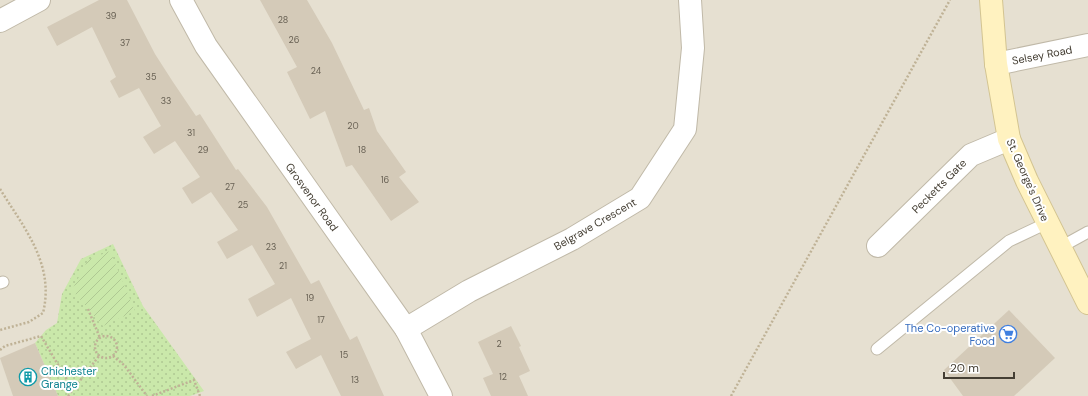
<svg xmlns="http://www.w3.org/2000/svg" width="1088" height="396" font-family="'DM Sans',sans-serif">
<defs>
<pattern id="park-dots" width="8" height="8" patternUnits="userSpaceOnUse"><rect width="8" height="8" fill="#cae8aa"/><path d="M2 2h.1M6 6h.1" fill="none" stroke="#afc893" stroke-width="1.8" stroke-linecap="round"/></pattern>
<pattern id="garden-furrows" width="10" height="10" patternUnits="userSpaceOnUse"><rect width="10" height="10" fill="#cae8aa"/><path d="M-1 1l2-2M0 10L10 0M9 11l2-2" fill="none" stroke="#afc893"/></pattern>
</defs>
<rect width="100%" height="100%" fill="#f2eee3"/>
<rect fill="#e6e0d1" x="0" y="0" width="1088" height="396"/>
<path fill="url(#park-dots)" d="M113,244l30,62 61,85 -14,5h-132l-23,-53 11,-13 11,-7 5,-29 19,-35z"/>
<path fill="url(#garden-furrows)" d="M110,251l25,60 -32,15 -31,-36 16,-30z"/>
<g fill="#d4cab8">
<path d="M99,0h28l28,54 18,28 23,34 4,-2 36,56 2,-1 29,38 44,77 8,-4 31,60 7,-4 27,60h-43l-20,-41 -25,14 -10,-17 25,-13 -20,-41 -34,19 -9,-18 27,-15 -23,-39 -25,14 -10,-17 21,-12 -27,-38 -19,12 -10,-16 18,-11 -25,-36 -21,13 -11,-17 18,-11 -22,-38 -20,10 -9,-17 6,-4 -24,-50 -35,19 -10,-19z"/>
<path d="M260,0h47l25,43 32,67 5,-2 8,23 29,41 -7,5 20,25 -28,19 -39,-56 -6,2 -21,-56 -15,8 -23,-47 10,-5z"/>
<path d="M1009,310l46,48 -41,38h-51l-19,-26z"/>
<path d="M511,326l10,20 -2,1 11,24 -11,5 9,20h-37l-8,-18 10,-4 -15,-32z"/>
<path d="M35,343l23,53h-45l-13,-38z"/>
</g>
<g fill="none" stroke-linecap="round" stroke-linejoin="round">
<defs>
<g id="service">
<path d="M1059,248l29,-16"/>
<path d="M0,283l3,-1"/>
<path d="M877,349l132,-108 38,-18"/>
</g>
<g id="minor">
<path d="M181,0l25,46 200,283 35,67"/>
<path d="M0,21l39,-21"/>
<path d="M996,64l92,-19"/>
<path d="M878,246l93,-91 38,-16"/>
<path d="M406,329l63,-38 103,-52 68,-41 45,-69 8,-81 -3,-48"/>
</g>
<path id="secondary" d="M991,0l5,64 13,75 18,42 61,122"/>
</defs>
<use href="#service" stroke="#c0b9a8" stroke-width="13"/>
<use href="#minor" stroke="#c0b9a8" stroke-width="24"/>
<use href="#secondary" stroke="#d3c491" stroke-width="24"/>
<g stroke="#bfb296" stroke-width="2.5" stroke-dasharray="2 2" stroke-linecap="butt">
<path d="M0,189c24,39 55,75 43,124l-14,9 -29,8"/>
<path d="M88,309l12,29"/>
<circle cx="106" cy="347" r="11"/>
<path d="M0,350l5,-4 36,-10 32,54"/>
<path d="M113,356l11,9 23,31"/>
<path d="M68,396l31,-40"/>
<path d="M152,396l42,-16 6,16"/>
<path d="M731,396l219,-396"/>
</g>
<use href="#service" stroke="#fff" stroke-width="11"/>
<use href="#minor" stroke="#fff" stroke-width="22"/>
<use href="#secondary" stroke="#fff2c0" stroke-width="22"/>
</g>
<defs>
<symbol id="supermarket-ring" viewBox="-11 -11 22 22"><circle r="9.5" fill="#fff" stroke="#3f7fe0" stroke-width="1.5"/><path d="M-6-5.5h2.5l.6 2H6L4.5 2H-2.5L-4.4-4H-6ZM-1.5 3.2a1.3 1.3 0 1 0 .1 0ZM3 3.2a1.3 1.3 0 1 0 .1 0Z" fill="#3f7fe0"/></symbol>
<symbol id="building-ring" viewBox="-11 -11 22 22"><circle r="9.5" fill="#fff" stroke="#0f9aa8" stroke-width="1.5"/><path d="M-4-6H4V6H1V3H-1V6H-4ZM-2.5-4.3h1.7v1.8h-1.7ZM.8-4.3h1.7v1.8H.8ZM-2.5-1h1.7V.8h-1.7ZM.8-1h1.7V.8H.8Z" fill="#0f9aa8"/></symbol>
</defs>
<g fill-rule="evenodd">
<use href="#supermarket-ring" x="998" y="324" width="20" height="20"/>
<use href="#building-ring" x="18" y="367" width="20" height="20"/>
</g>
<g text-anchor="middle" stroke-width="4" stroke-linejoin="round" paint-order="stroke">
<g font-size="9" fill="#686154">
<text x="111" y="19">39</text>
<text x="283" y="23">28</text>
<text x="294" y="43">26</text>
<text x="125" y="46">37</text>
<text x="316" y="74">24</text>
<text x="151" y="80">35</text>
<text x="166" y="104">33</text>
<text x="353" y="129">20</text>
<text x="191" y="136">31</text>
<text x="203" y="153">29</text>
<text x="362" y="153">18</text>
<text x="385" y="183">16</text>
<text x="230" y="190">27</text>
<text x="243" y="208">25</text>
<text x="271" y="250">23</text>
<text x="283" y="269">21</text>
<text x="310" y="301">19</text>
<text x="321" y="323">17</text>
<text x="499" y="347">2</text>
<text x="344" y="358">15</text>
<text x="503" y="380">12</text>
<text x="355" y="383">13</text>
</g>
<g font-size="11" fill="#443e33" stroke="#fff">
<text transform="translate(1042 55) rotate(-11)" y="4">Selsey Road</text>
<text transform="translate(1028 180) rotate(66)" y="4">St. George's Drive</text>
<text transform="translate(939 186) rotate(-45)" y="4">Pecketts Gate</text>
<text transform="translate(312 197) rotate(54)" y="4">Grosvenor Road</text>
<text transform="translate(595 224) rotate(-30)" y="4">Belgrave Crescent</text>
</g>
<g font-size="11" fill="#366cbe" stroke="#fff" text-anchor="end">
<text x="995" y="332">The Co-operative<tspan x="995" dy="13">Food</tspan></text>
</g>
<g font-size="11" fill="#0d838f" stroke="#fff" text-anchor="start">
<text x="41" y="375">Chichester<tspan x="41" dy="13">Grange</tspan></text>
</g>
</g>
<path d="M944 372v6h70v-6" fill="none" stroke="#443e33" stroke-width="2"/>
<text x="950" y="372" font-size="12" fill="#443e33" stroke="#ffffff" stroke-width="3" paint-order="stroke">20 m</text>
</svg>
